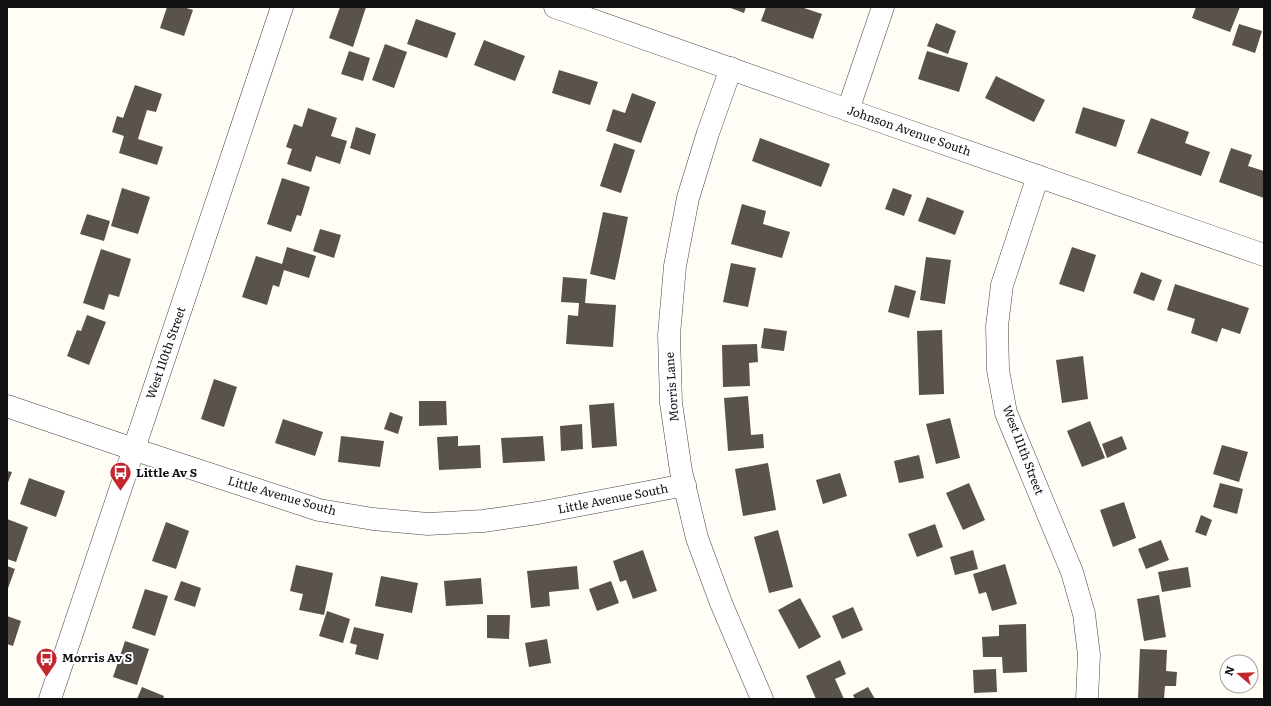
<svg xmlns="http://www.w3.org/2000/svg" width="1271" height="706" font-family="Literata,serif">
<rect width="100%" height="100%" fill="#fffdf5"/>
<g fill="#5a524d">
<path d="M167,7h16l10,3 -9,26 -24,-8z"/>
<path d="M340,7h26l-13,40 -24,-9z"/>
<path d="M728,7h18l-2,6z"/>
<path d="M766,7h35l21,7 -9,25 -52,-18z"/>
<path d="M1196,7h44l-10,25 -38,-14z"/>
<path d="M416,19l40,14 -9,25 -40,-14z"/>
<path d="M936,23l20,8 -8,23 -21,-8z"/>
<path d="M1239,24l23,7 -7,22 -23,-8z"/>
<path d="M484,40l41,16 -10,25 -41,-16z"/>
<path d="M385,44l22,8 -13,36 -22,-8z"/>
<path d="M349,51l21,7 -7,23 -22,-7z"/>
<path d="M927,51l41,12 -9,29 -41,-13z"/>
<path d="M559,70l39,12 -8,23 -38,-12z"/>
<path d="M996,76l49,24 -11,22 -49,-24z"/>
<path d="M135,85l27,9 -6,18 -9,-2 -9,29 25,8 -6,18 -38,-12 5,-17 -12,-4 5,-16 6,2z"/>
<path d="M632,93l24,9 -15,41 -35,-12 7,-22 12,4z"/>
<path d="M1083,107l42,13 -9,27 -41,-14z"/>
<path d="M308,108l29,10 -6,18 16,5 -7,23 -24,-8 -5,16 -24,-8 5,-15 -6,-2 8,-23 8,3z"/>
<path d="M1151,118l38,14 -4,11 25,9 -9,24 -64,-23z"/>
<path d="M356,127l20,7 -6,21 -20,-7z"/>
<path d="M760,138l70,26 -9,23 -69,-26z"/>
<path d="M614,143l21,7 -14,43 -21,-7z"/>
<path d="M1231,148l21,7 -4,11 16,5v27l-45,-16z"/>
<path d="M282,178l28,9 -9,29 -4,-1 -6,17 -24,-8z"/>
<path d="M122,188l28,9 -12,37 -27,-8z"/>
<path d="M893,188l19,7 -8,21 -19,-7z"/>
<path d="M927,197l37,14 -9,24 -37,-14z"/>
<path d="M742,204l24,7 -3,13 27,8 -8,26 -51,-14z"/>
<path d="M603,212l25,5 -13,63 -25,-6z"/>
<path d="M87,214l23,7 -6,20 -24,-7z"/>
<path d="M320,229l21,6 -7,23 -21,-7z"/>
<path d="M287,247l29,9 -7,22 -25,-8 -5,17 -6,-2 -6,20 -25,-8 14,-41 26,8z"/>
<path d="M1072,247l24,8 -12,37 -25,-8z"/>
<path d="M101,249l30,10 -12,38 -10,-3 -5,16 -21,-7z"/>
<path d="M926,257l25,3 -6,44 -25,-4z"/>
<path d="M731,263l25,5 -8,39 -25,-5z"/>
<path d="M1141,272l21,8 -8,21 -21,-8z"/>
<path d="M563,277l24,2 -2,24 31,2 -3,42 -47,-3 2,-29 10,1 1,-13 -18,-1z"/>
<path d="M1175,284l74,24 -9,26 -18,-6 -5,14 -26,-9 4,-14 -28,-9z"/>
<path d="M895,285l21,6 -7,27 -21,-6z"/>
<path d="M87,315l19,7 -17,43 -22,-9 10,-26 4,1z"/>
<path d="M764,328l23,3 -3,20 -23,-3z"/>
<path d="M942,330l2,64 -25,1 -2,-64z"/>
<path d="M757,344l1,18 -9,1 1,23 -27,1 -1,-42z"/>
<path d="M1083,356l5,43 -26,4 -6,-43z"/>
<path d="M214,379l23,8 -13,40 -23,-8z"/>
<path d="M748,396l3,39 12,-1 1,14 -36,3 -4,-53z"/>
<path d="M419,401h27l1,24 -28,1z"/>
<path d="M614,403l3,43 -25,2 -3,-43z"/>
<path d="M390,412l13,5 -5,17 -14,-5z"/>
<path d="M950,418l10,40 -24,6 -10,-40z"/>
<path d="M283,419l40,13 -8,24 -40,-13z"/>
<path d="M1090,421l15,37 -23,9 -15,-36z"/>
<path d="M582,424l1,25 -22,2 -1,-25z"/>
<path d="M341,436l43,5 -4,26 -42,-5z"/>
<path d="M458,436v10l22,-1 1,23 -42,2 -2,-33z"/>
<path d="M543,436l2,25 -42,2 -2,-25z"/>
<path d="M1122,436l5,13 -20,9 -5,-14z"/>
<path d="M1222,445l26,7 -9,30 -26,-8z"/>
<path d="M919,455l5,23 -25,5 -5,-22z"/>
<path d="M768,463l8,47 -33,6 -8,-47z"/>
<path d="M7,471l5,1 -5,13z"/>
<path d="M840,473l7,23 -24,8 -7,-24z"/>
<path d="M29,478l36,13 -9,26 -36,-13z"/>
<path d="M969,483l16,37 -22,10 -17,-37z"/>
<path d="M1220,483l23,6 -6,25 -24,-7z"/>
<path d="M1124,502l12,36 -23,9 -13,-37z"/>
<path d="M1201,515l11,5 -6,16 -11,-4z"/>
<path d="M7,519l21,8 -12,35 -9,-3z"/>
<path d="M166,522l23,9 -13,38 -24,-8z"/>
<path d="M935,524l8,23 -26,10 -9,-23z"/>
<path d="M778,530l15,57 -24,6 -15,-56z"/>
<path d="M1161,540l8,20 -23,9 -8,-20z"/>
<path d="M643,550l14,41 -24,8 -7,-19 -6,2 -7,-21z"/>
<path d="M973,550l5,19 -23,6 -5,-18z"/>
<path d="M1005,564l12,40 -25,7 -6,-19 -7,2 -6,-20z"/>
<path d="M296,565l37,8 -9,42 -25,-5 4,-16 -13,-3z"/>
<path d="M7,566l8,3 -8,22z"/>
<path d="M577,566l2,23 -30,3 1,14 -19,2 -4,-37z"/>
<path d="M1188,567l3,20 -29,5 -4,-20z"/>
<path d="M381,576l37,7 -6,30 -37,-7z"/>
<path d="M481,578l2,26 -37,2 -2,-25z"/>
<path d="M181,581l20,7 -6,19 -21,-7z"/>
<path d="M611,581l8,22 -22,8 -8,-22z"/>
<path d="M145,589l23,7 -13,40 -23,-8z"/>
<path d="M1159,595l7,42 -22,4 -7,-42z"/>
<path d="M800,598l21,39 -22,12 -21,-39z"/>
<path d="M853,607l10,23 -21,9 -10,-23z"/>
<path d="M327,611l23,8 -7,24 -24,-7z"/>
<path d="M487,615h23l-1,24 -22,-1z"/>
<path d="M7,616l14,5 -8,25 -6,-2z"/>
<path d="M1026,624l1,48 -24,1 -1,-16h-19l-1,-20 17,-1v-11z"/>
<path d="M354,627l30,7 -6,26 -23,-6 2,-9 -7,-2z"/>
<path d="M547,639l4,24 -22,4 -4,-24z"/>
<path d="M125,641l24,8 -12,36 -24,-8z"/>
<path d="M1140,649l27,1 -1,21 11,1 -1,14h-11l-1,13h-26z"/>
<path d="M840,660l6,14 -11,5 9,20h-28l-10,-23z"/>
<path d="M996,669l1,23 -23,1 -1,-23z"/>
<path d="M142,687l22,9 -1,3h-26z"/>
<path d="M868,687l7,12h-20l-2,-4z"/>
</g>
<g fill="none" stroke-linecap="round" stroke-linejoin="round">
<defs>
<g id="minor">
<path d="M555,7l293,103 416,145"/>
<path d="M731,68l-23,65 -20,65 -13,68 -6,69 2,68 10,68 16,67 24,65 41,96"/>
<path d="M848,110l35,-103"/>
<path d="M1038,176l-36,109 -5,41 1,44 8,43 66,159 12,42 5,41 -2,44"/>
<path d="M7,406l126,43 186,61 54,9 55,5 55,-3 55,-8 147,-28"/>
<path d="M50,699l232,-692"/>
</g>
</defs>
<use href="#minor" stroke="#444" stroke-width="23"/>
<use href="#minor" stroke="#fff" stroke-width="22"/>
</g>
<defs>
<symbol id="bus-pin" viewBox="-11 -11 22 30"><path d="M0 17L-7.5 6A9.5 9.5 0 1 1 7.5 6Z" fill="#c4262e" stroke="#fff"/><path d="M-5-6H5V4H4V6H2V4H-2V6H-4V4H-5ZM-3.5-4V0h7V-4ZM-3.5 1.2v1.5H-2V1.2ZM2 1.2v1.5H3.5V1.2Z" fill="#fff"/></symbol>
</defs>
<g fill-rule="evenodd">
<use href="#bus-pin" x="108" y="460" width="25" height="34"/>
<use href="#bus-pin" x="34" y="646" width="25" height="34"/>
</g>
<g text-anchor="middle" stroke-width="4" stroke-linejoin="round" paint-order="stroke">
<g font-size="12" fill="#111" stroke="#fff">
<text transform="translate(909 131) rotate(19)" y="4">Johnson Avenue South</text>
<text transform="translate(166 353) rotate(-71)" y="4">West 110th Street</text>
<text transform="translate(672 387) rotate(-94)" y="4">Morris Lane</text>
<text transform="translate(1023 450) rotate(69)" y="4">West 111th Street</text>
<text transform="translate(282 496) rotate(16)" y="4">Little Avenue South</text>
<text transform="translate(613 499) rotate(-11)" y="4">Little Avenue South</text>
</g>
<g font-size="12" font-weight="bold" fill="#111" stroke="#fff" text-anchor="start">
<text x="136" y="477">Little Av S</text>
<text x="62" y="662">Morris Av S</text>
</g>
</g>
<rect width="1271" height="706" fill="none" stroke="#111111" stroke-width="16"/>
<g transform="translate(1239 674) rotate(289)"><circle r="19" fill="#ffffff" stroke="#a0a0a0"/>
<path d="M0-3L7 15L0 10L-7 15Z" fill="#c4262e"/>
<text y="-6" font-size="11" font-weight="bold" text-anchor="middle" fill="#111111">N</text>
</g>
</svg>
